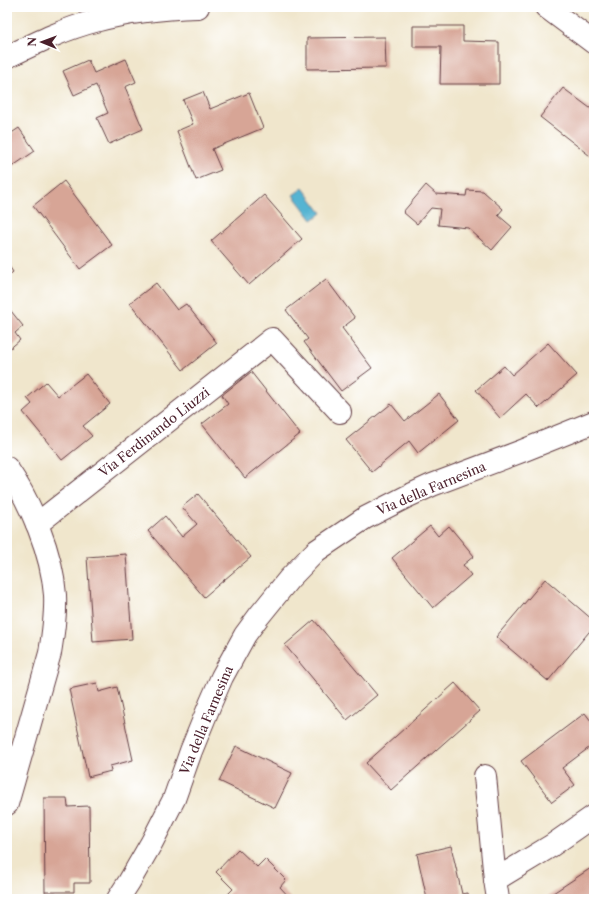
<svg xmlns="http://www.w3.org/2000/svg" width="601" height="906" font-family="'Libre Caslon Text',serif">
<rect width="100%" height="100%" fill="#fff"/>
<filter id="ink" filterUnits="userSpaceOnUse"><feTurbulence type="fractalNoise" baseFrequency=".025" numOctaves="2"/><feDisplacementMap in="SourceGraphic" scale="8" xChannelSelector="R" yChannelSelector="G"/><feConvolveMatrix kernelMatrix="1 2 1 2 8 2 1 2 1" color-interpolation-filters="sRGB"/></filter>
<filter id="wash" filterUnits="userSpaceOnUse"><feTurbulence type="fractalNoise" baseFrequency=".012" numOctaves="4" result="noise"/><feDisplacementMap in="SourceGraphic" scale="16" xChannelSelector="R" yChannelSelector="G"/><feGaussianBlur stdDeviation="0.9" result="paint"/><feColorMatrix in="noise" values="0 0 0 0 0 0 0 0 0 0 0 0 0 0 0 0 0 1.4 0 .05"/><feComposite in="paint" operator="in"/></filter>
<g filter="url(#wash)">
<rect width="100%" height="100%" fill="#f0e6cc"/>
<path fill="#54b4d2" stroke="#4f6a7e" d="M303,188l19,25 -10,7 -19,-25z"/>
<g id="blocks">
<g fill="#d7a596">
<path d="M413,26h50v15l36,1v42h-59l1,-37h-28z"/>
<path d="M385,37l1,31 -79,1v-31z"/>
<path d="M126,59l10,23 -11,5 18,42 -34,15 -12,-26 11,-5 -12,-28 -22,10 -11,-24 25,-11 6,13z"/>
<path d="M563,88l31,23v48l-54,-42z"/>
<path d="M203,92l7,17 39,-16 14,35 -51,21 9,21 -25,10 -19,-49 16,-7 -10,-24z"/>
<path d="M19,128l16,23 -28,19v-34z"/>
<path d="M64,181l48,64 -32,24 -47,-63z"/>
<path d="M426,185l10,9 30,2 1,-6 16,1 20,18 -5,6 14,12 -20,23 -24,-22 -30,-3 2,-16 -9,-1 -14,16 -14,-12z"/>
<path d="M264,195l38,44 -53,46 -38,-44z"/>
<path d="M7,263l6,9 -6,5z"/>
<path d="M326,279l29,39 -13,10 30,40 -31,23 -37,-49 4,-3 -22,-29z"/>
<path d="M156,283l21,27 9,-6 31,39 -34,27 -53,-67z"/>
<path d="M7,306l16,20 -8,7 5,7 -13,11z"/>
<path d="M548,343l29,32 -38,33 -13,-14 -26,24 -24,-28 28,-24 8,9z"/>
<path d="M251,372l49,62 -55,44 -43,-54 26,-20 -6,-9z"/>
<path d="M86,374l24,30 -27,22 9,10 -30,24 -39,-48 9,-8 -5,-6 19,-16 12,14z"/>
<path d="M439,394l20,26 -41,33 -9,-12 -37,31 -26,-32 45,-36 14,17z"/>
<path d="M198,494l53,63 -47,40 -56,-66 17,-15 17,21 15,-13 -15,-17z"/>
<path d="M430,526l8,10 11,-10 25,30 -11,9 8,10 -38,33 -41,-50z"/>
<path d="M126,554l6,85 -39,3 -6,-85z"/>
<path d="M545,579l49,42v5l-46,55 -52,-44z"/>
<path d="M314,620l63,75 -30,25 -62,-75z"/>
<path d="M97,683l2,9 18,-5 16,73 -23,6 1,5 -23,6 -19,-88z"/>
<path d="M455,683l25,28 -89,79 -25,-27z"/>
<path d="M585,713l9,12v19l-32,24 13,17 -23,17 -31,-41z"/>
<path d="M236,746l56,27 -17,35 -56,-27z"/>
<path d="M44,798h23l1,9 21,-1 1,77h-16v9h-29z"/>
<path d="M451,846l11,48 6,-1 1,6h-42l-10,-45z"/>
<path d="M238,849l19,18 8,-8 21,21 -6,7 11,12h-62l-3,-3 7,-7 -17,-17z"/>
<path d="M594,866v33h-50z"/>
</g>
</g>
</g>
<g filter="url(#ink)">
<use href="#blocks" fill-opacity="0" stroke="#633d43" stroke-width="1"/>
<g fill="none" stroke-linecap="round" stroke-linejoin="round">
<defs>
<g id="minor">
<path d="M546,7l48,36"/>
<path d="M7,57c29,-14 57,-28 88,-36 33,-9 68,-13 103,-14"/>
<path d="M7,468c24,35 45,85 48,127 1,20 -2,39 -5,58l-43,151"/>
<path d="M37,524l235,-185 68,73"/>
<path d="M485,776l10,104 3,19"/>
<path d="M495,880l56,-34 43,-30"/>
<path d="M118,899l11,-17 23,-40 22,-43 17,-48 20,-49 11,-25 12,-22 11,-20 14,-19 30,-37 27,-28 49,-33 41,-21 26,-12 90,-34 72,-29"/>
</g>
</defs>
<use href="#minor" stroke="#633d43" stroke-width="24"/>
<use href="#minor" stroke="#fff" stroke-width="22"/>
</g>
</g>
<g text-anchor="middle" stroke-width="4" stroke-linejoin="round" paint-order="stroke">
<g font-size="13" fill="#4a1f2b" stroke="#fff">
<text transform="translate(154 432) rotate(-38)" y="5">Via Ferdinando Liuzzi</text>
<text transform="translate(431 488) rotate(-23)" y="5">Via della Farnesina</text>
<text transform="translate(206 720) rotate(-67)" y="5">Via della Farnesina</text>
</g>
</g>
<rect width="601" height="906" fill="none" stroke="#fff" stroke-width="24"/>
<g transform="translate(42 42) rotate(271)" stroke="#ffffff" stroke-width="3" paint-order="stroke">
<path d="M0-3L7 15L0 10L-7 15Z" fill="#4a1f2b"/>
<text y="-6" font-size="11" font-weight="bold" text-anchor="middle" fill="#4a1f2b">N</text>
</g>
</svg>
